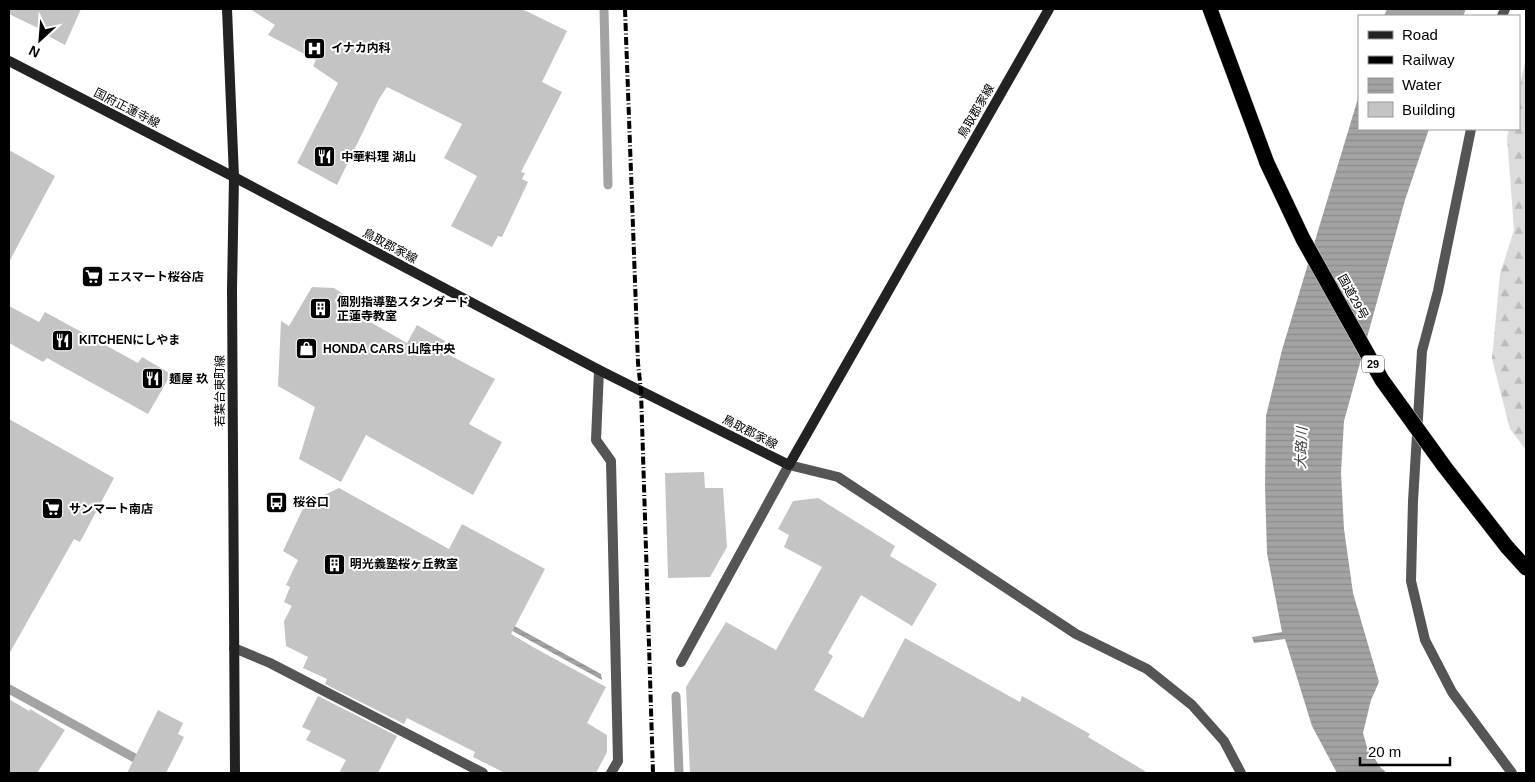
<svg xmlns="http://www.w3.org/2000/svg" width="1535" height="782" font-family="Helvetica,'Noto Sans JP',sans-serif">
<defs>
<pattern id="forest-firs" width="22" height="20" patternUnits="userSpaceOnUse" patternTransform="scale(1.25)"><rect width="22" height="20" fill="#dcdcdc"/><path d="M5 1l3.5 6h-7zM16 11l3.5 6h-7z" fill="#bbb"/></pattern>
<pattern id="water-rules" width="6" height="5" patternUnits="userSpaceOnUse" patternTransform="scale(1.25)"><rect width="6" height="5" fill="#a3a3a3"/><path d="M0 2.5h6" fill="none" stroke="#8b8b8b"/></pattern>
</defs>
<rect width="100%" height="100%" fill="#fff"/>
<path fill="url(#forest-firs)" d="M1526,58v392l-16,-21 -18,-70 8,-85 14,-44 -7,-93 2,-8h10v-40z"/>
<g fill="url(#water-rules)">
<path d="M1387,9h79l-3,7h-79z"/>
<path d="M1359,95v34h70l-24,71 -61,221 -3,52 3,56 9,64 26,89 -8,18 -8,33 4,14 14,21 6,5h-50l-25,-47 -27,-87 -31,4 -2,-6 30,-5 -15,-79 -2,-67 1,-70 16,-66z"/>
<path d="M428,578l173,96 1,6 -177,-97z"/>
</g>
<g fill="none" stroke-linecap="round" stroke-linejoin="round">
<g stroke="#a3a3a3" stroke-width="9">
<path d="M604,9l4,176"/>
<path d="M9,689l153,84"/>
<path d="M676,696l3,77"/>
</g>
</g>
<g fill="#c4c4c4">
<path d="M9,9h72l-16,36 -26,-14 1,-2 -31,-15z"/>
<path d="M250,9h272l45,22 -25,51 20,10 -41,80 4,1 -3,6 6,3 -26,55 -4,-1 -6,11 -41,-21 26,-50 -33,-18 18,-34 -75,-37 -8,12 -42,86 -40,-22 41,-80 -25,-17 3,-6 -48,-25 7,-10z"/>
<path d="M9,150l46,26 -46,86z"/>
<path d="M312,287l22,1 15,10 -5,9 63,36 10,-18 28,16 -5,9 55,29 -26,45 33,18 -29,53 -107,-60 -25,47 -42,-23 16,-52 -37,-21 3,-65 8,5z"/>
<path d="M9,306l30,16 6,-10 93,51 4,-6 29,17 -23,40 -101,-56 -4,4 -34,-19z"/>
<path d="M9,419l105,59 -34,64 -6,-3 -65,115z"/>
<path d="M704,472l1,16h18l4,59 -17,30 -42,1 -3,-105z"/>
<path d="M339,488l110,61 13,-25 83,45 -34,65 22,13 73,40 -19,36 20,12v17l-11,21h-91l-32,-16 2,-5 -68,-34 -3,6 -79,-40 2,-5 -24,-11 5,-11 -22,-11 -2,-25 8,-15 -8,-4 6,-15 -4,-2 12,-25 -15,-9 22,-47z"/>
<path d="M818,498l77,48 -5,10 47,28 -25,42 -51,-31 -33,58 5,3 -19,34 49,28 42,-80 115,64 2,-6 68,38 -2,3 60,36h-458l-4,-86 40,-65 50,28 46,-83 -38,-20 5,-12 -11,-6 15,-28z"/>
<path d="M318,696l79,40 -19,37h-39l7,-13 -40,-20 5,-9 -9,-4z"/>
<path d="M9,699l20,12 1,-2 35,21 -28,43h-28z"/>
<path d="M158,710l25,13 -5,11 6,3 -18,36h-39z"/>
</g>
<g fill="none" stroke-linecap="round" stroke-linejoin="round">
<defs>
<g id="highway">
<path d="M1210,9l57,154"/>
<path d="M1507,547l19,21"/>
</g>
</defs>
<use href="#highway" stroke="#dbdbdb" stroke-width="16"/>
<g stroke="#555" stroke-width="10">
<path d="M1502,16l3,-7"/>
<path d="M1471,129l-33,162 -16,60 -9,150 -2,80 14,59 27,52 60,81"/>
<path d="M599,370l-3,70 15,21 7,300 -7,12"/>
<path d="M234,648l36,15 213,110"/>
<path d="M681,662l108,-197 49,12 238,157 71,35 45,36 32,36 17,32"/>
</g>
<g stroke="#222" stroke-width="10">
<path d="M227,9l7,168 -2,113 3,483"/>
<path d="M9,61l225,116 365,193 190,95 260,-456"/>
</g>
<use href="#highway" stroke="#000" stroke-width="15"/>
<path stroke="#000" stroke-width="4" stroke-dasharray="8 2.5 1 2.5" stroke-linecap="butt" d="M625,9l13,354 3,28 12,382"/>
<defs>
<path id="highway-bridge" d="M1267,163l36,76 79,141 62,86 63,81"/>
</defs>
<use href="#highway-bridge" stroke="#dbdbdb" stroke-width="16" stroke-linecap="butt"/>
<use href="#highway-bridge" stroke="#000" stroke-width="15"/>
</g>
<defs>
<symbol id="hospital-square" viewBox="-11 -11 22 22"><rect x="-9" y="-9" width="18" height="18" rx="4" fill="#000" stroke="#fff"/><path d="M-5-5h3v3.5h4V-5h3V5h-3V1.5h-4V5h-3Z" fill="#fff"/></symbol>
<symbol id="restaurant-square" viewBox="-11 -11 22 22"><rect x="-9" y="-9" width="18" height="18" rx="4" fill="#000" stroke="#fff"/><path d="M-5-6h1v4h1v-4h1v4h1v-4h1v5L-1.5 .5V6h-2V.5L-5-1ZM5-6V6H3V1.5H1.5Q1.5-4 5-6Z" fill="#fff"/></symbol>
<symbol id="supermarket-square" viewBox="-11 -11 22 22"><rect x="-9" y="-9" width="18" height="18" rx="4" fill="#000" stroke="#fff"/><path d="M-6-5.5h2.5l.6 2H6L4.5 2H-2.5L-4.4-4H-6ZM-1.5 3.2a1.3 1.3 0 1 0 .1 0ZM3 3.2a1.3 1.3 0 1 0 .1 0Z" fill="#fff"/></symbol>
<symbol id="building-square" viewBox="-11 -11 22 22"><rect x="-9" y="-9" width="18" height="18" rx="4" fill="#000" stroke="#fff"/><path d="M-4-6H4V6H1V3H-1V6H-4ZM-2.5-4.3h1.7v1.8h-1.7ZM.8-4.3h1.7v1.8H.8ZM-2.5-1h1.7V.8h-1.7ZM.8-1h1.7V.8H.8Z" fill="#fff"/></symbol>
<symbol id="shop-square" viewBox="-11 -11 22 22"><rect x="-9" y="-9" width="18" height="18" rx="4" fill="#000" stroke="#fff"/><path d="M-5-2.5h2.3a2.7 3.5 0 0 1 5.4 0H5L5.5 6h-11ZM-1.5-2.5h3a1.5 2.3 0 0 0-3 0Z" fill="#fff"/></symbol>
<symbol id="bus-square" viewBox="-11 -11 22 22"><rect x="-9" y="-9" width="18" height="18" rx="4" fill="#000" stroke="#fff"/><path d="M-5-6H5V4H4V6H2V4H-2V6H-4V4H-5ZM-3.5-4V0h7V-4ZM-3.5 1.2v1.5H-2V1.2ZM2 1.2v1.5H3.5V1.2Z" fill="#fff"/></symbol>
</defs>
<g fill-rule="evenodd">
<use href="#hospital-square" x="302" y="36" width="25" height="25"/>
<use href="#restaurant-square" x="312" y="144" width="25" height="25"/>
<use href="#supermarket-square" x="80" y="264" width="25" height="25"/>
<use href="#building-square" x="308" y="296" width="25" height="25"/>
<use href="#restaurant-square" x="50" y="328" width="25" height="25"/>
<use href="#shop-square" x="294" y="336" width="25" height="25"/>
<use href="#restaurant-square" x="140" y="366" width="25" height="25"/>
<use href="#bus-square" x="264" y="490" width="25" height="25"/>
<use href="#supermarket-square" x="40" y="496" width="25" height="25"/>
<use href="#building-square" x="322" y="552" width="25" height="25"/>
</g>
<g text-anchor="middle" stroke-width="4" stroke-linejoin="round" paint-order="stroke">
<rect fill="#fff" stroke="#4c4c4c" stroke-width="1" x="1362" y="355.5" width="22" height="17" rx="4"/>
<g font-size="11" font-weight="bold" fill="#000">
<text x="1373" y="368">29</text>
</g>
<g font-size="12" font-weight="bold" fill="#000" stroke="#fff" text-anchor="start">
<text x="331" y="52">イナカ内科</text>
<text x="341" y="161">中華料理 湖山</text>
<text x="108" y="281">エスマート桜谷店</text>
<text x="337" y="306">個別指導塾スタンダード<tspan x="337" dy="14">正蓮寺教室</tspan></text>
<text x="79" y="344">KITCHENにしやま</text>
<text x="323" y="353">HONDA CARS 山陰中央</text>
<text x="169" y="383">麺屋 玖</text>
<text x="293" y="506">桜谷口</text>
<text x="69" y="513">サンマート南店</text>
<text x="350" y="568">明光義塾桜ヶ丘教室</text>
</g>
<g font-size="12" fill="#000" stroke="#fff">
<text transform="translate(127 108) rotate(27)" y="4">国府正蓮寺線</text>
<text transform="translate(976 111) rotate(-60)" y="4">鳥取郡家線</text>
<text transform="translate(390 246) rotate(28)" y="4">鳥取郡家線</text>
<text transform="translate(1353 297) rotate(61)" y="4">国道29号</text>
<text transform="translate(220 391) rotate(-90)" y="4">若葉台東町線</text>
<text transform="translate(750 432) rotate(27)" y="4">鳥取郡家線</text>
</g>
<g font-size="14" font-style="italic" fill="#444" stroke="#fff">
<text transform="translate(1301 448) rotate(-88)" y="5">大路川</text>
</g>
</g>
<rect width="1535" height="782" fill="none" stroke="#000000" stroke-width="20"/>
<rect x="1358" y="15" width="162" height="115" fill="#ffffff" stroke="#999999"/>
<rect x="1368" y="31" width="25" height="8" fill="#222222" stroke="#999999"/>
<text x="1402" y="40" font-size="15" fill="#000000">Road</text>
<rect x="1368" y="56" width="25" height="8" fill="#000000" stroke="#999999"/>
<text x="1402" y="65" font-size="15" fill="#000000">Railway</text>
<rect x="1368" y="78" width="25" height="15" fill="url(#water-rules)" stroke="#999999"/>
<text x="1402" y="90" font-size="15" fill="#000000">Water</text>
<rect x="1368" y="102" width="25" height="15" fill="#c4c4c4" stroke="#999999"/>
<text x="1402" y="115" font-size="15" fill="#000000">Building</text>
<g transform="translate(40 40) rotate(206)" stroke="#ffffff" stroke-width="4" paint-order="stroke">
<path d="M0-4L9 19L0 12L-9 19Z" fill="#000000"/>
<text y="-8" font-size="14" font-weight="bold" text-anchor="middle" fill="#000000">N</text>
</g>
<path d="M1360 757v8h90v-8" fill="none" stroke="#000000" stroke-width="2.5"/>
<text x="1368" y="757" font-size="15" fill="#000000" stroke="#ffffff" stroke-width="4" paint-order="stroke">20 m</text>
</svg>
